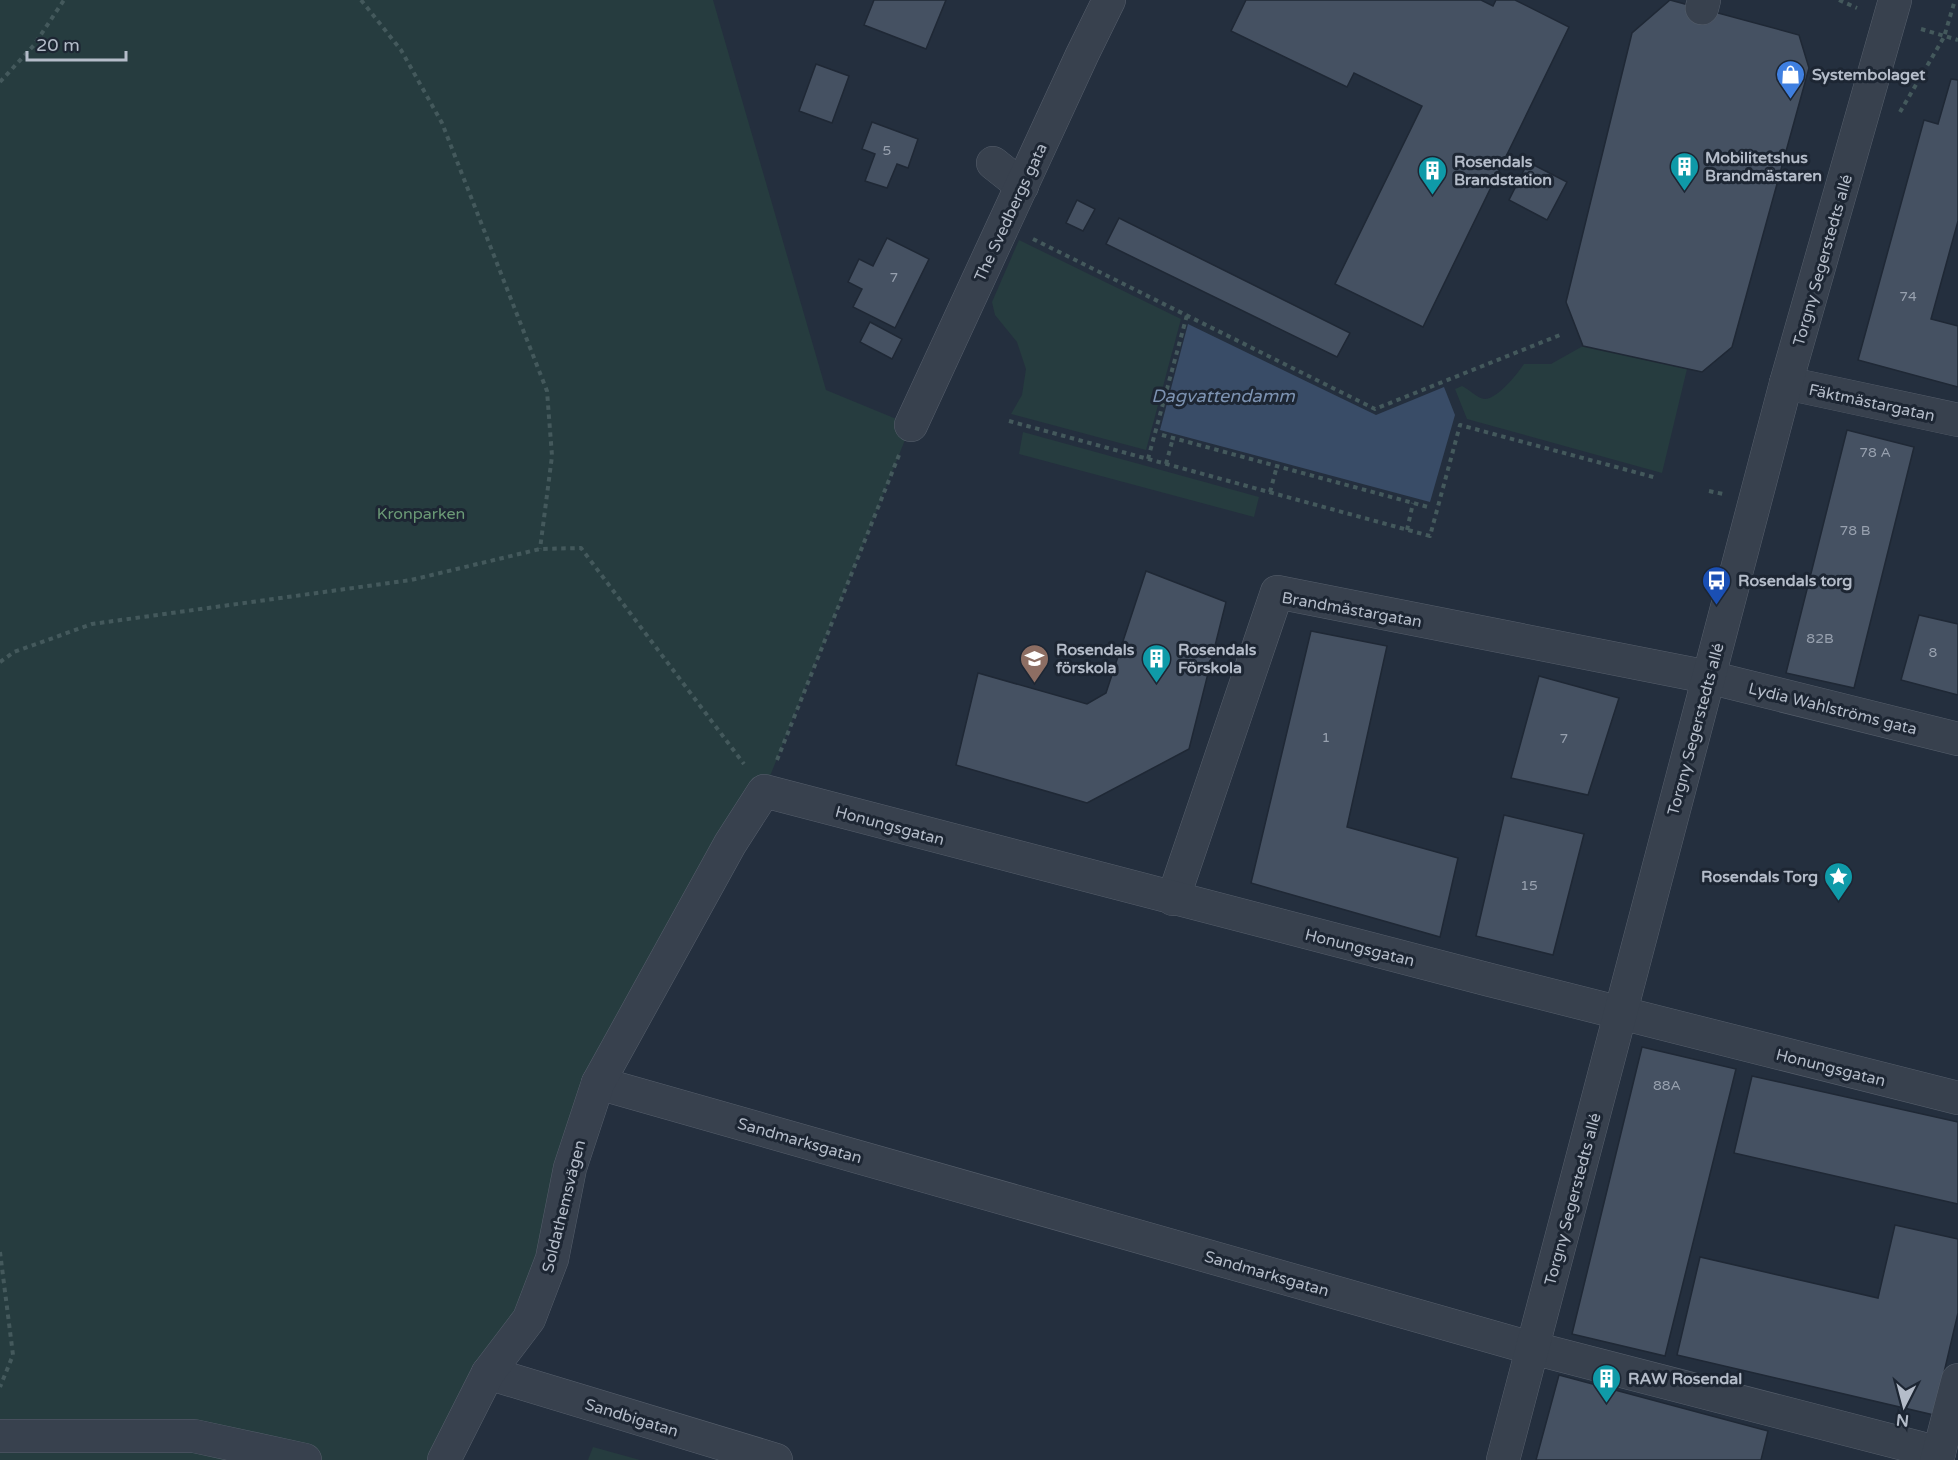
<svg xmlns="http://www.w3.org/2000/svg" width="1958" height="1460" font-family="'Varela Round',sans-serif">
<rect width="100%" height="100%" fill="#242f3e"/>
<g fill="#263c3f">
<path d="M0,0h713l113,390 85,35 -147,366 -166,292 -46,176 -108,201h-444z"/>
<path d="M1019,240l162,79 -35,131 -135,-36 11,-19 4,-26 -9,-27 -22,-27 -3,-13z"/>
<path d="M1583,346l104,23 -25,104 -195,-54 -12,-30 7,-3c7,3 15,12 22,13 13,1 34,-26 40,-35h27z"/>
<path d="M1023,432l236,65 -5,20 -235,-63z"/>
<path d="M593,1447l47,13h-52z"/>
</g>
<path fill="#394c67" d="M1188,324l188,91 68,-28 11,28 -25,87 -270,-72z"/>
<g fill="#455162" stroke="#1f2835" stroke-width="1.5">
<path d="M874,0h72l-20,49 -62,-24z"/>
<path d="M1246,0h235l12,6 3,-6h19l54,27 -146,300 -88,-43 87,-178 -68,-33 -7,14 -116,-56z"/>
<path d="M1670,0l129,35 10,33 -77,279 -30,25 -119,-26 -17,-44 66,-269z"/>
<path d="M816,64l33,12 -17,47 -33,-12z"/>
<path d="M1951,79l7,1v141l-27,98 27,7v61l-100,-27 66,-240 14,4z"/>
<path d="M872,122l46,17 -10,29 -11,-4 -10,24 -22,-7 10,-27 -13,-5z"/>
<path d="M1528,162l39,20 -20,38 -38,-20z"/>
<path d="M1077,200l18,9 -12,22 -17,-8z"/>
<path d="M1119,218l231,115 -13,24 -231,-113z"/>
<path d="M887,238l42,21 -34,69 -42,-21 9,-18 -14,-7 11,-23 14,7z"/>
<path d="M870,322l32,17 -10,20 -32,-17z"/>
<path d="M1847,430l67,17 -60,241 -68,-15z"/>
<path d="M1146,571l80,31 -37,147 -102,54 -131,-38 22,-92 109,31 19,-11z"/>
<path d="M1919,615l39,9v71l-57,-15z"/>
<path d="M1311,631l76,15 -40,181 111,31 -18,79 -189,-54z"/>
<path d="M1539,676l80,22 -31,97 -77,-17z"/>
<path d="M1504,815l80,19 -31,121 -77,-19z"/>
<path d="M1642,1047l94,22 -71,287 -93,-22z"/>
<path d="M1752,1076l206,46v82l-224,-51z"/>
<path d="M1895,1225l63,14v74l-24,102 -257,-60 23,-98 178,41z"/>
<path d="M1559,1375l209,56 -7,29h-225z"/>
</g>
<g fill="none" stroke-linecap="round" stroke-linejoin="round">
<defs>
<g id="minor">
<path d="M1702,8l2,-8"/>
<path d="M993,163l29,23"/>
<path d="M1786,383l172,37"/>
<path d="M911,425l171,-370 27,-55"/>
<path d="M1173,899l104,-307 431,85 250,62"/>
<path d="M598,1083l919,261 422,109"/>
<path d="M488,1373l288,87"/>
<path d="M0,1436h194l111,24"/>
<path d="M444,1460l44,-87 41,-54 23,-60 18,-91 28,-85 132,-239 34,-53c398,105 795,208 1194,307"/>
<path d="M1503,1460l283,-1077 109,-383"/>
<path d="M1937,1460l21,-80"/>
</g>
</defs>
<use href="#minor" stroke="#565f6c" stroke-width="34"/>
<g stroke="#44595c" stroke-width="4" stroke-dasharray="4.5 4.5" stroke-linecap="butt">
<path d="M361,0l40,50 41,73 105,268 5,65 -12,93"/>
<path d="M1839,0l18,8"/>
<path d="M1921,29l37,11"/>
<path d="M0,82l34,-37 30,-45"/>
<path d="M1900,112l44,-75 11,-37"/>
<path d="M1033,239l342,170 185,-74"/>
<path d="M1009,421l421,115 30,-111 197,53"/>
<path d="M1162,435l266,72"/>
<path d="M1148,459l39,-144"/>
<path d="M1166,464l7,-26"/>
<path d="M1709,491l14,3"/>
<path d="M1270,492l7,-26"/>
<path d="M1407,530l6,-27"/>
<path d="M0,662l14,-10 78,-28 319,-44 129,-31 41,-1 163,216"/>
<path d="M777,760l122,-305"/>
<path d="M0,1252l13,103 -13,32"/>
</g>
<use href="#minor" stroke="#38414e" stroke-width="33"/>
</g>
<defs>
<symbol id="shop-pin" viewBox="-11 -11 22 30"><path d="M0 17L-7.5 6A9.5 9.5 0 1 1 7.5 6Z" fill="#3f7fe0" stroke="#1d2633"/><path d="M-5-2.5h2.3a2.7 3.5 0 0 1 5.4 0H5L5.5 6h-11ZM-1.5-2.5h3a1.5 2.3 0 0 0-3 0Z" fill="#fff"/></symbol>
<symbol id="building-pin" viewBox="-11 -11 22 30"><path d="M0 17L-7.5 6A9.5 9.5 0 1 1 7.5 6Z" fill="#0f9aa8" stroke="#1d2633"/><path d="M-4-6H4V6H1V3H-1V6H-4ZM-2.5-4.3h1.7v1.8h-1.7ZM.8-4.3h1.7v1.8H.8ZM-2.5-1h1.7V.8h-1.7ZM.8-1h1.7V.8H.8Z" fill="#fff"/></symbol>
<symbol id="bus-pin" viewBox="-11 -11 22 30"><path d="M0 17L-7.5 6A9.5 9.5 0 1 1 7.5 6Z" fill="#1a4fb4" stroke="#1d2633"/><path d="M-5-6H5V4H4V6H2V4H-2V6H-4V4H-5ZM-3.5-4V0h7V-4ZM-3.5 1.2v1.5H-2V1.2ZM2 1.2v1.5H3.5V1.2Z" fill="#fff"/></symbol>
<symbol id="school-pin" viewBox="-11 -11 22 30"><path d="M0 17L-7.5 6A9.5 9.5 0 1 1 7.5 6Z" fill="#8d6e63" stroke="#1d2633"/><path d="M0-5L7-2L0 1L-7-2ZM-4 1L0 2.5L4 1V4Q0 6-4 4Z" fill="#fff"/></symbol>
<symbol id="sight-pin" viewBox="-11 -11 22 30"><path d="M0 17L-7.5 6A9.5 9.5 0 1 1 7.5 6Z" fill="#0f9aa8" stroke="#1d2633"/><path d="M0-6L1.8-2.2L6-1.7L2.9 1.2L3.7 5.4L0 3.3L-3.7 5.4L-2.9 1.2L-6-1.7L-1.8-2.2Z" fill="#fff"/></symbol>
</defs>
<g fill-rule="evenodd">
<use href="#shop-pin" x="1774" y="58" width="33" height="45"/>
<use href="#building-pin" x="1668" y="150" width="33" height="45"/>
<use href="#building-pin" x="1416" y="154" width="33" height="45"/>
<use href="#bus-pin" x="1700" y="564" width="33" height="45"/>
<use href="#school-pin" x="1018" y="642" width="33" height="45"/>
<use href="#building-pin" x="1140" y="642" width="33" height="45"/>
<use href="#sight-pin" x="1822" y="860" width="33" height="45"/>
<use href="#building-pin" x="1590" y="1362" width="33" height="45"/>
</g>
<g text-anchor="middle" stroke-width="6" stroke-linejoin="round" paint-order="stroke">
<g font-size="14" fill="#98a1af">
<text x="887" y="155">5</text>
<text x="894" y="282">7</text>
<text x="1908" y="301">74</text>
<text x="1875" y="457">78 A</text>
<text x="1855" y="535">78 B</text>
<text x="1820" y="643">82B</text>
<text x="1933" y="657">8</text>
<text x="1326" y="742">1</text>
<text x="1564" y="743">7</text>
<text x="1529" y="890">15</text>
<text x="1667" y="1090">88A</text>
</g>
<g font-size="16" font-weight="bold" fill="#b4bcc9" stroke="#1d2633" text-anchor="start">
<text x="1812" y="80">Systembolaget</text>
<text x="1705" y="163">Mobilitetshus<tspan x="1705" dy="18">Brandmästaren</tspan></text>
<text x="1454" y="167">Rosendals<tspan x="1454" dy="18">Brandstation</tspan></text>
<text x="1738" y="586">Rosendals torg</text>
<text x="1056" y="655">Rosendals<tspan x="1056" dy="18">förskola</tspan></text>
<text x="1178" y="655">Rosendals<tspan x="1178" dy="18">Förskola</tspan></text>
<text x="1818" y="882" text-anchor="end">Rosendals Torg</text>
<text x="1628" y="1384">RAW Rosendal</text>
</g>
<g font-size="16" fill="#b4bcc9" stroke="#1d2633">
<text transform="translate(1010 212) rotate(-65)" y="6">The Svedbergs gata</text>
<text transform="translate(1822 260) rotate(-74)" y="6">Torgny Segerstedts allé</text>
<text transform="translate(1872 402) rotate(12)" y="6">Fäktmästargatan</text>
<text transform="translate(1352 609) rotate(10)" y="6">Brandmästargatan</text>
<text transform="translate(1833 708) rotate(14)" y="6">Lydia Wahlströms gata</text>
<text transform="translate(1695 729) rotate(-75)" y="6">Torgny Segerstedts allé</text>
<text transform="translate(890 825) rotate(15)" y="6">Honungsgatan</text>
<text transform="translate(1360 947) rotate(14)" y="6">Honungsgatan</text>
<text transform="translate(1831 1067) rotate(14)" y="6">Honungsgatan</text>
<text transform="translate(800 1140) rotate(16)" y="6">Sandmarksgatan</text>
<text transform="translate(1572 1199) rotate(-75)" y="6">Torgny Segerstedts allé</text>
<text transform="translate(563 1206) rotate(-76)" y="6">Soldathemsvägen</text>
<text transform="translate(1267 1273) rotate(16)" y="6">Sandmarksgatan</text>
<text transform="translate(632 1417) rotate(17)" y="6">Sandbigatan</text>
</g>
<g font-size="16" fill="#6b9a76" stroke="#1d2633">
<text x="421" y="519">Kronparken</text>
</g>
<g font-size="18" font-style="italic" fill="#7c92b1" stroke="#1d2633">
<text x="1223" y="402">Dagvattendamm</text>
</g>
</g>
<g transform="translate(1904 1406) rotate(186)" stroke="#1d2633" stroke-width="4.5" paint-order="stroke">
<path d="M0-4.5L10 22L0 15L-10 22Z" fill="#b4bcc9"/>
<text y="-9" font-size="16" font-weight="bold" text-anchor="middle" fill="#b4bcc9">N</text>
</g>
<path d="M27 51v9h99v-9" fill="none" stroke="#b4bcc9" stroke-width="3"/>
<text x="36" y="51" font-size="18" fill="#b4bcc9" stroke="#1d2633" stroke-width="4.5" paint-order="stroke">20 m</text>
</svg>
